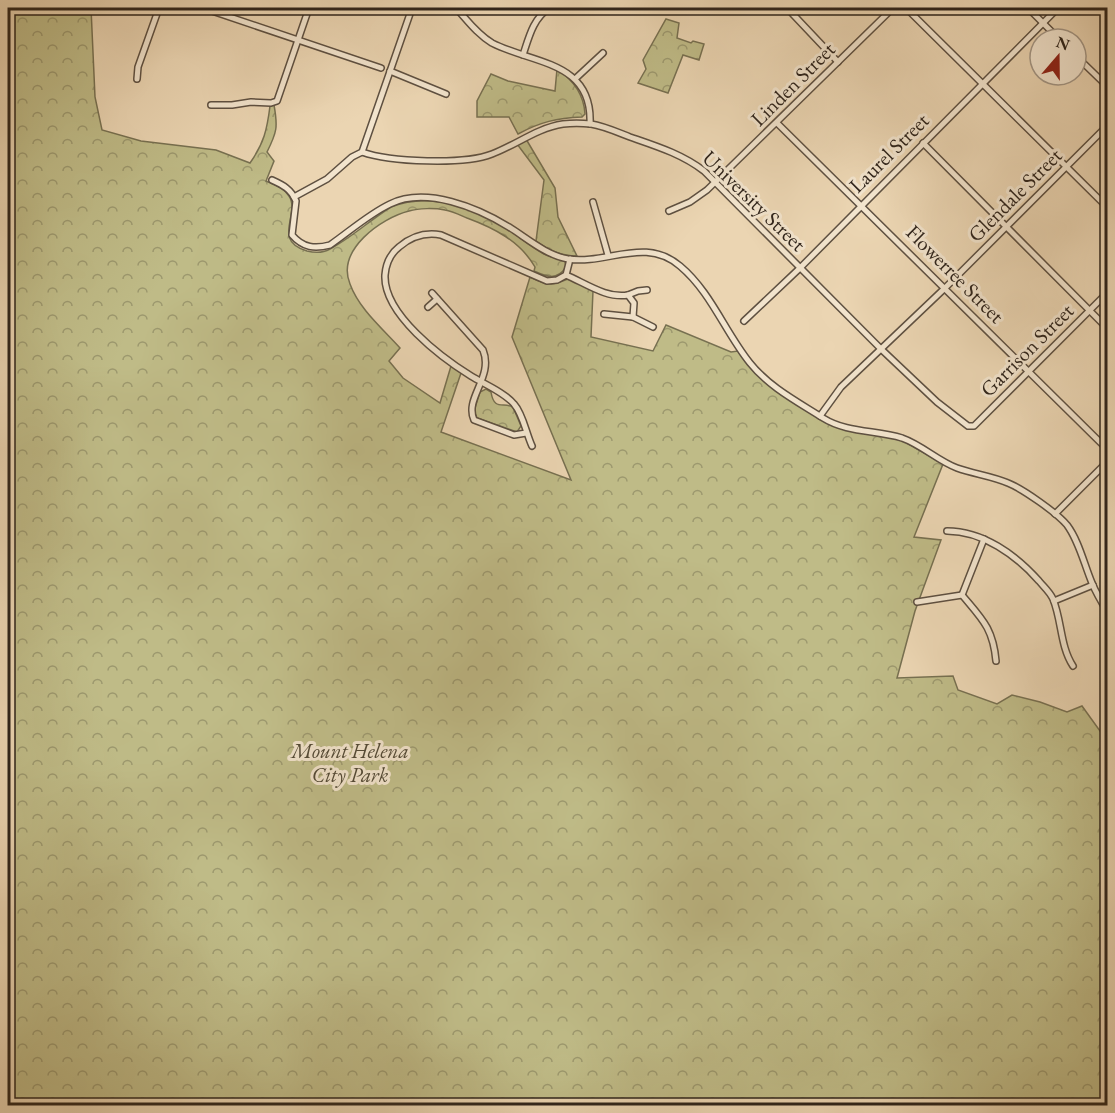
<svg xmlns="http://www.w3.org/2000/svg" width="1115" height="1113" font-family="'EB Garamond',serif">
<defs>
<pattern id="forest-crowns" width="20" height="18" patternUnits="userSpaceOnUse" patternTransform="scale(1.5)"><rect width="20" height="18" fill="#bfbb87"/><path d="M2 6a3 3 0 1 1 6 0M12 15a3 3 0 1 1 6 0" fill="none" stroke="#9c986e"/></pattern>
</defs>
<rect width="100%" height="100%" fill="#ebd5b2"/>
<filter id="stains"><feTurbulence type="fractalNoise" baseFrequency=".00333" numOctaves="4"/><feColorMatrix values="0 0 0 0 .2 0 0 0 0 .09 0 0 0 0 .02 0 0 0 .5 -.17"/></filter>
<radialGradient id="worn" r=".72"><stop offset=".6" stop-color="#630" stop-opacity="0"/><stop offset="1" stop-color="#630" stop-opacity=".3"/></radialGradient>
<g fill="url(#forest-crowns)" stroke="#777051" stroke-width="1.5">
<path d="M8,8h83l4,89 7,33 39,11 75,9 34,13c14,-20 17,-33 20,-57l4,-1c4,22 3,27 -7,47l7,9 -8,20c9,4 18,7 23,15 12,18 -18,44 18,55 8,2 16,2 23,-2 21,-11 40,-29 61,-42 40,-16 85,1 118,23 12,8 22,17 35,24 6,4 14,4 21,7l1,6c-9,14 -19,10 -32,4l1,-4c-15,-26 -41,-39 -68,-49 -7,-3 -15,-7 -22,-8 -10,-2 -26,-2 -36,1 -28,7 -73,39 -59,73 9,25 33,45 50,64l-11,13 14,17 37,25 11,-37 10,7 -20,59 130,48 -59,-143 18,-60c19,9 22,9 40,1l23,13 -2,46 62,14 13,-26 65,27 7,-1 11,15 15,15 59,40 79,19 41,24 -29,73 27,3 -26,71 -18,67 56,-2 5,14 39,14 15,-9 28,7 27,10 15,-6 18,25 7,7v367h-1099z"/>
<path d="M666,19l13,4 -2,15 14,5 2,-2 11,3 -5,16 -16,-5 -15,38 -30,-10 8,-14 -3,-9z"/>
<path d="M557,69c16,11 27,25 28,45l-3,3c-25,1 -42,5 -64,17l-9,-17h-32v-16l14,-27 17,7 47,10z"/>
<path d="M526,139l29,49 3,29 19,39c-16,0 -28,-6 -41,-15l8,-61 -27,-36z"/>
<path d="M486,389l5,3c3,19 12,10 22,15l8,19 -4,6 -40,-14 -3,-7 6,-19z"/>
</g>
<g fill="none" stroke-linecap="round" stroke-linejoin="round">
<defs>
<g id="minor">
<path d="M203,8l178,60"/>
<path d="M456,8c11,12 21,26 36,35 41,21 101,18 98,81"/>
<path d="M787,8l51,54"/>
<path d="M906,8l202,200"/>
<path d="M1028,8l31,31"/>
<path d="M523,55c6,-18 10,-36 26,-47"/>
<path d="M1076,56l32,31"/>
<path d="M390,71l56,23"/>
<path d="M137,79l1,-12 21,-59"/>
<path d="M575,79l28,-26"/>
<path d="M211,105h21l19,-3 20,1 6,-2 32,-93"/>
<path d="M777,123l331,327"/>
<path d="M923,143l185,186"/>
<path d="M362,152c28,10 102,13 130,2 24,-9 45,-26 71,-30 8,-1 19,-1 28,0 13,2 26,8 39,13 26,9 52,17 74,34l177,178 56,53 31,24h6l134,-134"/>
<path d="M272,180c11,5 19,9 24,21l-4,34c11,13 23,14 38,10 20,-14 39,-31 60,-41 36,-18 88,4 119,23 19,12 37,28 59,32 39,6 77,-23 112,7 31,26 45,66 70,97 19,24 48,39 73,55 24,15 53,12 79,20 20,7 36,23 55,30 17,6 35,8 51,15 15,6 49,30 59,42 12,16 17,39 25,58 4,10 10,20 16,30"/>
<path d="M294,197l33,-18 25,-22 10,-5 50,-144"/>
<path d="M593,202l15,53"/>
<path d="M669,211l21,-9 17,-12 186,-182"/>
<path d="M566,275c19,8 41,24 62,20l6,8 -1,14"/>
<path d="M432,293l51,57c11,27 -19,48 -9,70l40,15 12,-2"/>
<path d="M628,295l10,-4 9,-1"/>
<path d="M428,307l9,-8"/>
<path d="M604,314l29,3 20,10"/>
<path d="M744,321l56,-53 258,-260"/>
<path d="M820,416l21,-29 104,-99 163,-163"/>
<path d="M532,446c-6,-13 -9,-32 -18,-42 -10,-12 -30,-20 -43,-28 -29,-18 -88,-62 -86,-101 1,-12 5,-21 14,-28 13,-11 26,-15 42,-12l106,46 10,-1 9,-5 4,-16"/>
<path d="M1055,514l53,-53"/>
<path d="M947,531c36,0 69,24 92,50 5,6 11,11 14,18 9,22 7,47 20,67"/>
<path d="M962,595l22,-56"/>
<path d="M1054,601l39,-16"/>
<path d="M917,602l45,-7c20,24 31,33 34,66"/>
</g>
</defs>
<use href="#minor" stroke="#5e5041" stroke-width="8"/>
<use href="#minor" stroke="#f2e4cd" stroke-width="5"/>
</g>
<g text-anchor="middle" stroke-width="6" stroke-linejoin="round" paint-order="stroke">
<g font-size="21" fill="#2f241b" stroke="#f2e4cd">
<text transform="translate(793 84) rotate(-45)" y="7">Linden Street</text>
<text transform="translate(889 153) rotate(-45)" y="7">Laurel Street</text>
<text transform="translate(1015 195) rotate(-45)" y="7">Glendale Street</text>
<text transform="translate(754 201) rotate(44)" y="7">University Street</text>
<text transform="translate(955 274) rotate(45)" y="7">Flowerree Street</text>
<text transform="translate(1027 350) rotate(-45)" y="7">Garrison Street</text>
</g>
<g font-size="21" font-style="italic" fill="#534a36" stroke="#f2e4cd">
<text x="350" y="758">Mount Helena<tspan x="350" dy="24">City Park</tspan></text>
</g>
</g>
<rect width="1115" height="1113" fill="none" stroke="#ebd5b2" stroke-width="30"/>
<rect x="9" y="9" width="1097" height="1095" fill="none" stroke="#2f241b" stroke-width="3"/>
<rect x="15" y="15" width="1085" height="1083" fill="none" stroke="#2f241b" stroke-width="1.5"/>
<g transform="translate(1058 57) rotate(20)"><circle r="28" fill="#f2e4cd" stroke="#a49786" stroke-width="1.5"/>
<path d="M0-4.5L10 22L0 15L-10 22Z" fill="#8f2418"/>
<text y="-9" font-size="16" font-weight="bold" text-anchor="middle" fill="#2f241b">N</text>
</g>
<rect width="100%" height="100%" filter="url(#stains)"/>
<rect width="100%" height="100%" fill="url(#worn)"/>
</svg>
